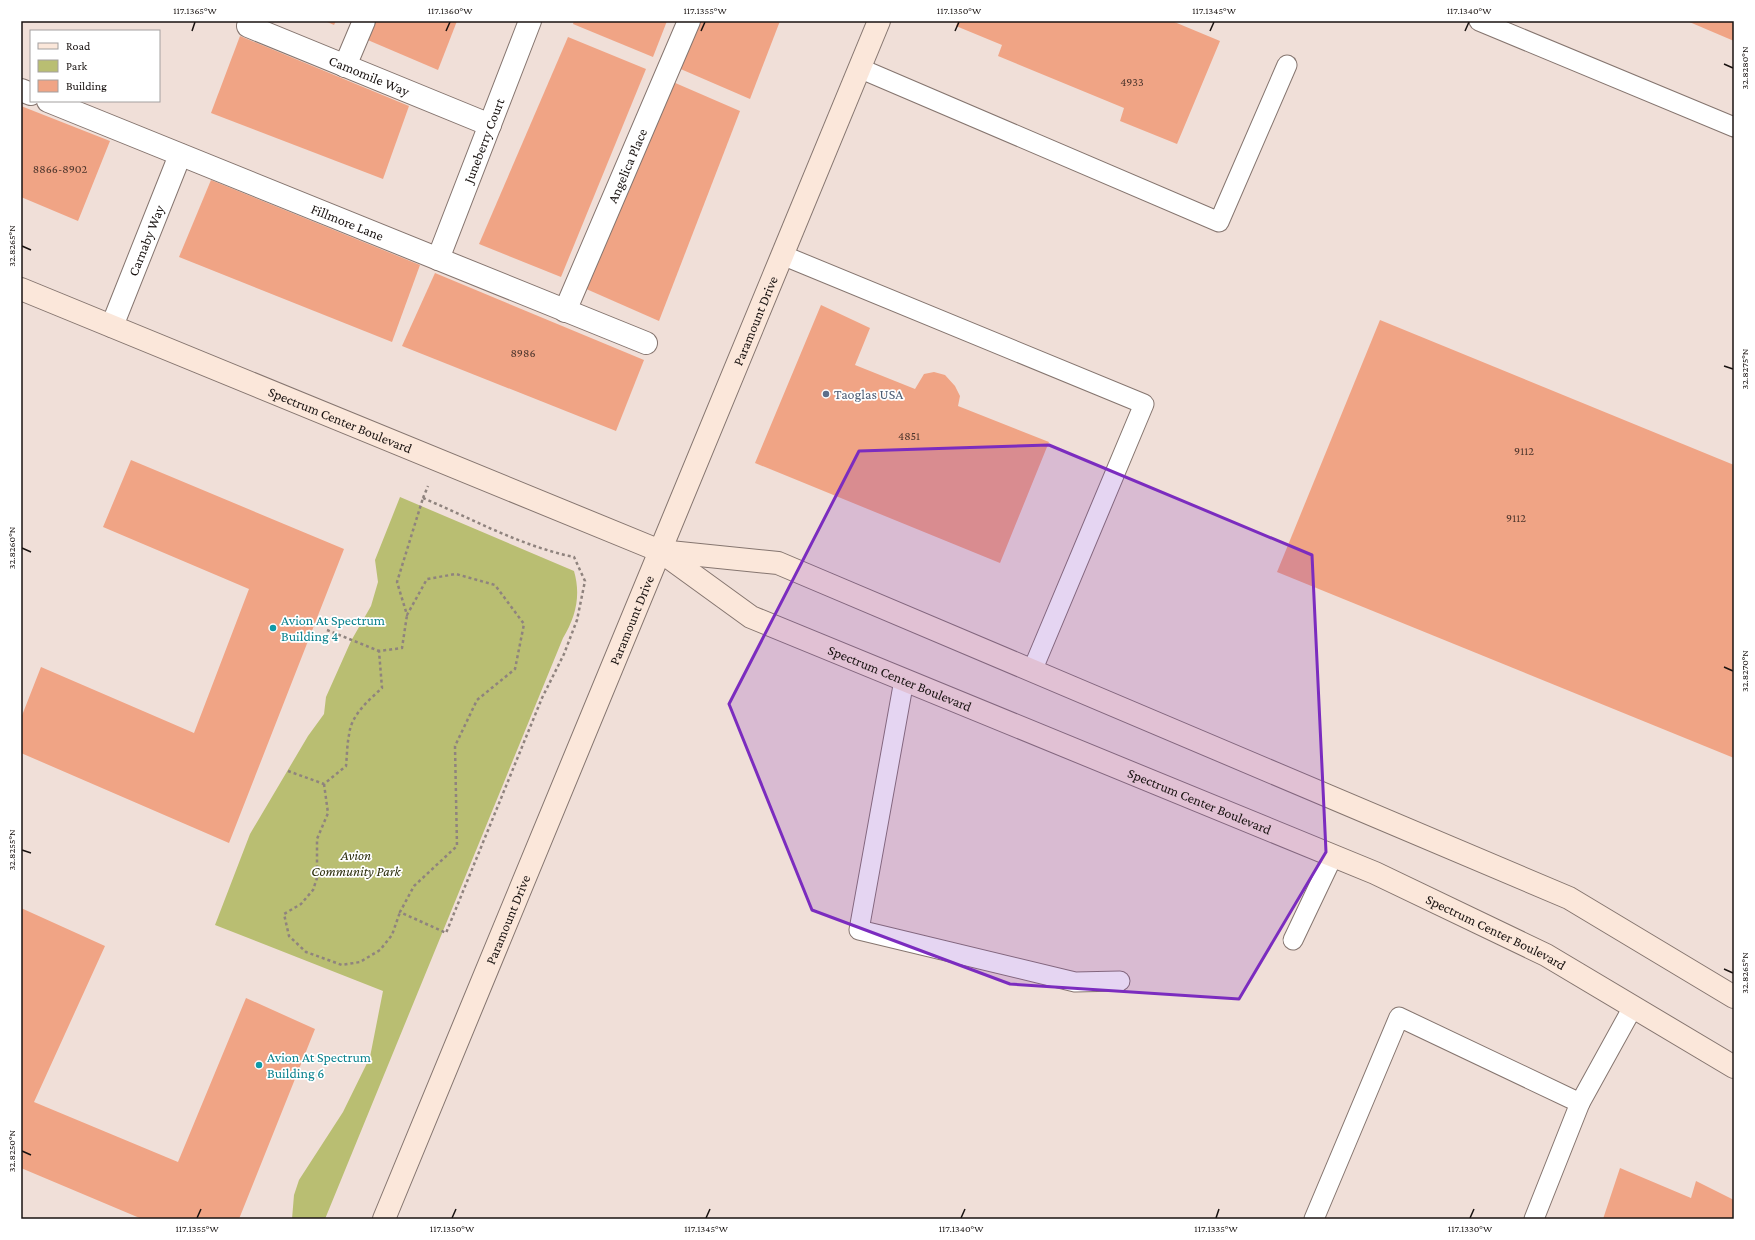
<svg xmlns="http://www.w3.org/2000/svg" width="1755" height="1240" font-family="'Crimson Pro',serif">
<rect width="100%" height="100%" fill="#f0dfd8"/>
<path fill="#b9be72" d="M400,497l174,74c7,24 2,46 -11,67l-238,581h-33l2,-24 5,-15 44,-68 27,-55 13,-66 -168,-66 35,-91 58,-98 16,-22 2,-17 25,-56 20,-35 7,-24 -3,-22z"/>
<g fill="#f0a485">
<path d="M325,21h11l-2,4z"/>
<path d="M370,21h87l-19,49 -75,-32z"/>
<path d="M574,21h93l-14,36 -80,-33z"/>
<path d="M696,21h84l-30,78 -74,-32z"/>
<path d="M958,21h214l48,20 -43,103 -57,-23 4,-13 -126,-52 4,-11 -46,-19z"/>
<path d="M1687,21h47v20z"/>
<path d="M240,36l169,70 -26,73 -172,-66z"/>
<path d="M568,37l78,32 -85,208 -82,-33z"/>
<path d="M673,82l67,29 -81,210 -75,-33z"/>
<path d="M21,106l89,35 -32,80 -57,-24z"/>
<path d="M211,180l209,85 -28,77 -213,-85z"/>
<path d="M435,273l209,87 -28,71 -214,-85z"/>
<path d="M821,305l49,23 -15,37 60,24 9,-15 10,-2 11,3 10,11 5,10 -2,10 91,36 -49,121 -245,-100z"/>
<path d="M1380,320l354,145v293l-457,-186z"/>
<path d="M131,460l213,89 -115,294 -208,-90v-35l20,-51 153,66 55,-144 -146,-62z"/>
<path d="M21,908l84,38 -71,156 144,60 68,-164 69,31 -76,190h-97l-121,-51z"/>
<path d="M1620,1168l71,30 5,-17 38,19v19h-131z"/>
</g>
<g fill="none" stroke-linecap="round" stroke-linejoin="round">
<defs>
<g id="lane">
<path d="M1479,21l255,106"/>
<path d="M859,68l360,154 68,-157"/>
<path d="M782,255l362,149 -112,267"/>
<path d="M904,680l-45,250 216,52 45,-1"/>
<path d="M1293,940l40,-84"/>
<path d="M1314,1219l85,-202 181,86 53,-96"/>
<path d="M1534,1219l46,-116"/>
</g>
<g id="street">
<path id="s1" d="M248,26l242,99"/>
<path d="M345,66l19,-45"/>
<path d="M21,90l10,4"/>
<path id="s2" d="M48,101l598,242"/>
<path id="s3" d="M438,259l92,-238"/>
<path id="s4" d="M565,311l124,-290"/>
<path id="s5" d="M112,326l68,-171"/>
</g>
<g id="secondary">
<path id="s6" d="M21,289l639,262 91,66 624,256 171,82 188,112"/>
<path d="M660,551l118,12 791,335 165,99"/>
<path id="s7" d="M384,1219l495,-1198"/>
</g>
</defs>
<use href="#lane" stroke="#85756f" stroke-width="21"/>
<use href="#street" stroke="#85756f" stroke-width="24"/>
<use href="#secondary" stroke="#85756f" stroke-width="24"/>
<g stroke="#8f837e" stroke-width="2.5" stroke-dasharray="3 3" stroke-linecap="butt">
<path d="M423,498c49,21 98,48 151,59l11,24 -8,39 -13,34 -22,44 -96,235 -46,-21 14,-26 43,-40 -2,-100 22,-46 38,-31 9,-45 -29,-39 -39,-11 -29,5 -20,36 -10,-33z"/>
<path d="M423,498l5,-12"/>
<path d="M327,630l52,21"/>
<path d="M288,771l36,13 22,-18c1,-10 1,-21 3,-31 2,-20 19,-34 33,-47l-3,-37 23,-3 5,-33"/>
<path d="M324,784l4,29 -11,26v39l-4,12 -12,14 -17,10 5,22 17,16 36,13 18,-3 20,-12 12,-15 8,-23"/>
</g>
<use href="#lane" stroke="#fff" stroke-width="19"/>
<use href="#street" stroke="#fff" stroke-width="22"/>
<use href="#secondary" stroke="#fbe7da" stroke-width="22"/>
</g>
<path fill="#7b2cbf" fill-opacity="0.2" stroke="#7b2cbf" stroke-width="3" stroke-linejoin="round" d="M1049,445l263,110 14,297 -87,147 -229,-15 -198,-74 -83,-206 130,-253z"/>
<path fill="none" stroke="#181210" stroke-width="1.5" d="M192,31l3,-9M446,31l4,-9M701,31l4,-9M955,31l4,-9M1210,31l4,-9M1465,31l4,-9M1724,64l9,4M22,246l9,4M1724,366l9,3M22,548l9,4M1724,667l9,4M22,850l9,3M1724,969l9,4M22,1151l9,4M197,1218l4,-9M452,1218l4,-9M706,1218l4,-9M961,1218l4,-9M1216,1218l3,-9M1470,1218l4,-9"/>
<circle fill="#5c6f8a" stroke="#fff" stroke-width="1.5" cx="826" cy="394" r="4"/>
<g fill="#0f9aa8" stroke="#fff" stroke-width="1.5">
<circle cx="273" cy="628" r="4"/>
<circle cx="259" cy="1065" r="4"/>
</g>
<g text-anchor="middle" stroke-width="3.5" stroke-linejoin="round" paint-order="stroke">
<g font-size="12" fill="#4e362d">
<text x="1132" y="86">4933</text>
<text x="60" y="173">8866-8902</text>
<text x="523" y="357">8986</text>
<text x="909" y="440">4851</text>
<text x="1524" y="455">9112</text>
<text x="1516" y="522">9112</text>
</g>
<g font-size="14" fill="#181210" stroke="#fff">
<text dy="5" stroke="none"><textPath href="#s1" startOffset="131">Camomile Way</textPath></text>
<text dy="5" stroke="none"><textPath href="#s3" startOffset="127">Juneberry Court</textPath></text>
<text dy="5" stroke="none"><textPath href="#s4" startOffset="158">Angelica Place</textPath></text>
<text dy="5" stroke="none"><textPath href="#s2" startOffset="323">Fillmore Lane</textPath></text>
<text dy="5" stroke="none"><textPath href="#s5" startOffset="92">Carnaby Way</textPath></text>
<text dy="5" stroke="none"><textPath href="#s7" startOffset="972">Paramount Drive</textPath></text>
<text dy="5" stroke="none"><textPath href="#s6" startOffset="345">Spectrum Center Boulevard</textPath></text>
<text dy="5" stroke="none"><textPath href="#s7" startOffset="648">Paramount Drive</textPath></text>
<text dy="5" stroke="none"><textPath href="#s6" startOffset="964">Spectrum Center Boulevard</textPath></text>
<text dy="5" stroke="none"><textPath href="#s6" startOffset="1288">Spectrum Center Boulevard</textPath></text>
<text dy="5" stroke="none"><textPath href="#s7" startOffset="324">Paramount Drive</textPath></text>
<text dy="5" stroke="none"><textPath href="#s6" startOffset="1612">Spectrum Center Boulevard</textPath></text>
</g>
<g font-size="14" fill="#4e5e75" stroke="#fff" text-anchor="start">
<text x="834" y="399">Taoglas USA</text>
</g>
<g font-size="14" fill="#0d838f" stroke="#fff" text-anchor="start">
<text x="281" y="625">Avion At Spectrum<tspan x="281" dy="16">Building 4</tspan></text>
<text x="267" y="1062">Avion At Spectrum<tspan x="267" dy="16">Building 6</tspan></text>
</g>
<g font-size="14" font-style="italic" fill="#2c2e0c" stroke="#fff">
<text x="356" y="860">Avion<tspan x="356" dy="16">Community Park</tspan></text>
</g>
</g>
<rect width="1755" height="1240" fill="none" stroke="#ffffff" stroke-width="44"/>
<rect x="30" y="30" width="130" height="72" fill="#ffffff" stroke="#a3a09f"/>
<rect x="38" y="43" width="20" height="6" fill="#fbe7da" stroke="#a3a09f"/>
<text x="66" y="50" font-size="12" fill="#181210">Road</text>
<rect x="38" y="60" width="20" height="12" fill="#b9be72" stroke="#a3a09f"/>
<text x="66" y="70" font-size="12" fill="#181210">Park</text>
<rect x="38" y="80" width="20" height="12" fill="#f0a485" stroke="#a3a09f"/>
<text x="66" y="90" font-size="12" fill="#181210">Building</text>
<rect x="22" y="22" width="1711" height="1196" fill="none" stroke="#181210" stroke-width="1.5"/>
<g font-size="10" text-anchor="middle" fill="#181210">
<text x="195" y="14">117.1365°W</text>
<text x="450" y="14">117.1360°W</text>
<text x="705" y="14">117.1355°W</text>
<text x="959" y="14">117.1350°W</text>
<text x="1214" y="14">117.1345°W</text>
<text x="1469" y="14">117.1340°W</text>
<text transform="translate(1744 68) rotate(-90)" y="4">32.8280°N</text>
<text transform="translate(11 246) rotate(-90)" y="4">32.8265°N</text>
<text transform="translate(1744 369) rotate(-90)" y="4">32.8275°N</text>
<text transform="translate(11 548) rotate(-90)" y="4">32.8260°N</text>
<text transform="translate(1744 671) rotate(-90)" y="4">32.8270°N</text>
<text transform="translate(11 850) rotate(-90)" y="4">32.8255°N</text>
<text transform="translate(1744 973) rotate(-90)" y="4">32.8265°N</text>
<text transform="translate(11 1151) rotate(-90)" y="4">32.8250°N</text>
<text x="197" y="1232">117.1355°W</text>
<text x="452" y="1232">117.1350°W</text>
<text x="706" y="1232">117.1345°W</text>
<text x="961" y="1232">117.1340°W</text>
<text x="1216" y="1232">117.1335°W</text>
<text x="1470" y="1232">117.1330°W</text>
</g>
</svg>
